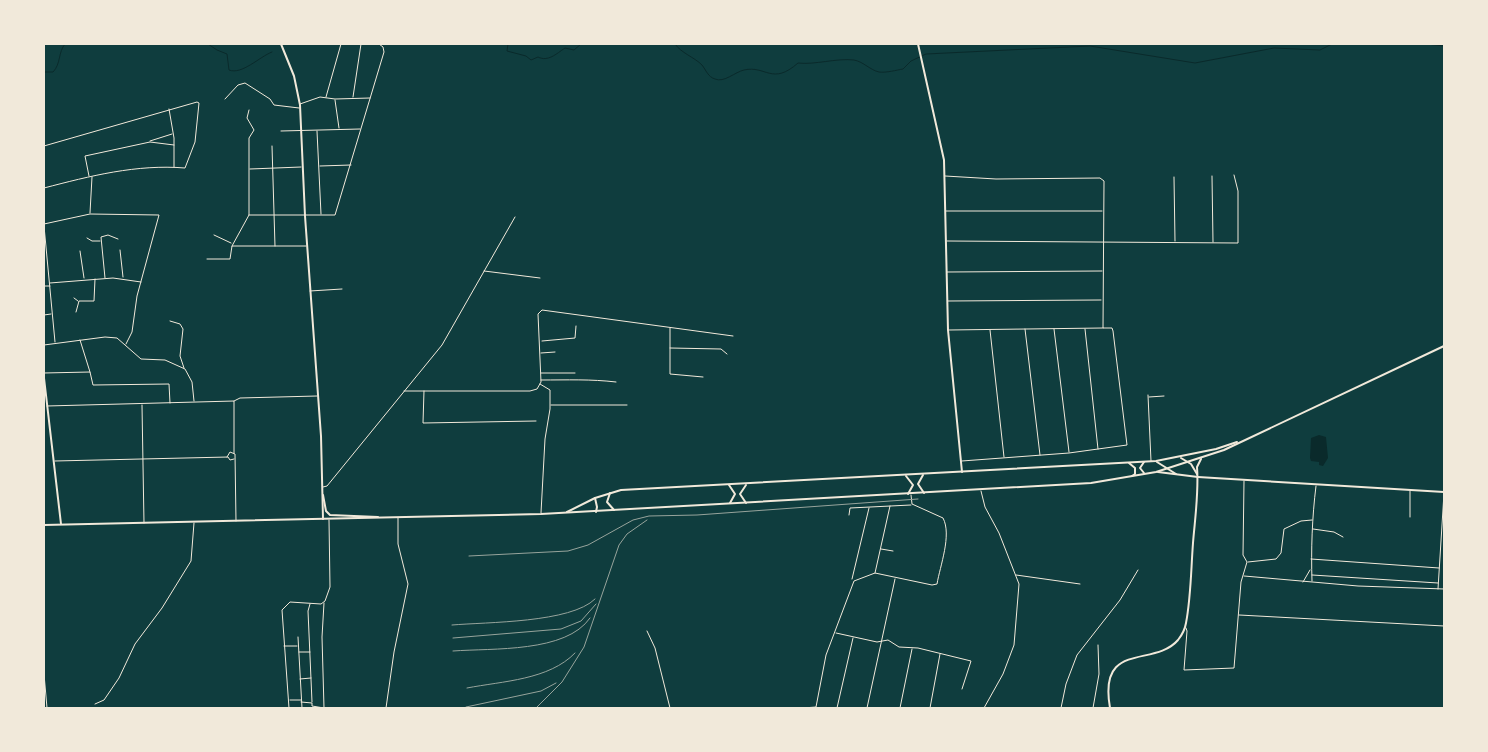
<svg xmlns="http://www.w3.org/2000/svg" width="1488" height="752" font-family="Overpass,sans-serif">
<rect width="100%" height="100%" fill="#0f3d3e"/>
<path fill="#0a2a2b" d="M1319,435l7,2 2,21 -5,8 -4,-1v-3l-8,-1 -1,-3 1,-20z"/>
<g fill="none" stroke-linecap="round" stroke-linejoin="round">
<g stroke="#0a2a2b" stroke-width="1">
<path d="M208,44l9,6 10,4 2,16c13,5 30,-13 43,-18"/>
<path d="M508,44l-1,7 19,5 5,4 7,-3c10,5 18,-3 27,-9l9,2 7,-6"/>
<path d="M675,44c6,9 19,13 27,21 4,5 6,12 13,14 9,4 20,-7 29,-9 22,-5 28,16 54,-7 18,2 37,-5 56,-3 10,2 16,10 25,12 7,1 18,-2 24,-3l8,-8 15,-7 164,-8 105,17 79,-15 46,2 12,-6"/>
<path d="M1357,44h21"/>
<path d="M1426,44l18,2"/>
<path d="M44,72h9c8,-8 5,-20 12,-28"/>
</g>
<g stroke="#f1e9da" stroke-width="1">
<path d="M326,97l15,-53"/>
<path d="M353,97l8,-53"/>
<path d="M225,99l13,-14 7,-2 25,16 4,6 25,3"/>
<path d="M335,100l4,28"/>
<path d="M300,104l20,-7 15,2 35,-1"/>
<path d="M169,109l5,29v29"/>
<path d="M281,131l79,-2"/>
<path d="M317,131l4,83"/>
<path d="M150,141l22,-7"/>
<path d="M44,146l153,-44 2,1 -4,39 -10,26c-48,-4 -95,8 -141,20"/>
<path d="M272,146l3,100"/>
<path d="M44,149v52"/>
<path d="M320,166l31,-1"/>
<path d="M250,169l51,-2"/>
<path d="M89,176l-4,-20 65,-14 24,3"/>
<path d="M945,176l51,3 104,-1 4,3 -1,147h9l1,3 14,114 -58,8 -107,8"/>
<path d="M1212,176l1,66"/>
<path d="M1174,177l1,64"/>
<path d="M946,211h156"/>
<path d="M90,213l2,-36"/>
<path d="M249,215h86l49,-163 -1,-5 -4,-3"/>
<path d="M44,224l46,-10 69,1 -22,81 -5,36 -6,12"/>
<path d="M44,226l11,116"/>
<path d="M214,235l17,8"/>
<path d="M87,238l5,3h8"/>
<path d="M947,241l291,2v-52l-4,-16"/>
<path d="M232,246l17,-31v-77l5,-8 -7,-12 2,-8"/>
<path d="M120,250l3,27"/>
<path d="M80,251l4,27"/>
<path d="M207,259h23l2,-13h74"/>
<path d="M484,271l56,7"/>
<path d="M947,272l155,-1"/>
<path d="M105,278l-4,-41 7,-2 10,4"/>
<path d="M50,283l63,-5 28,4"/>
<path d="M44,286h6"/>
<path d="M310,291l32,-2"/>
<path d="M74,298l4,3"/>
<path d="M948,301l153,-1"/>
<path d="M76,312l3,-11h15l1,-22"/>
<path d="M44,315l7,-1"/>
<path d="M170,321l10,3 3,5 -3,27 4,12"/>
<path d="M670,328v46l33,3"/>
<path d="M1025,329l15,126"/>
<path d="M1054,329l15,123"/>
<path d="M1085,329l13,120"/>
<path d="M949,330l154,-2"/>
<path d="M990,330l14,127"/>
<path d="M80,340l10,32"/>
<path d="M542,341l33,-3 1,-12"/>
<path d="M44,345l61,-8 12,1 24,21 24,1 20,9 7,13 2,19"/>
<path d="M670,348l51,1 6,5"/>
<path d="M541,353l14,-1"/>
<path d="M44,373l46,-1 3,13 76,-1 1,19"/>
<path d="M541,373h34"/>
<path d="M541,380c26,0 50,-1 75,2"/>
<path d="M540,384l10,6v19l-5,30 -4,74"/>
<path d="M404,391h126l7,-2 4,-7 -3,-68 4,-4 191,26"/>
<path d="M424,391l-1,32 113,-2"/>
<path d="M1148,395l3,66"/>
<path d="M1149,397l15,-1"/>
<path d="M142,405l2,118"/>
<path d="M551,405h76"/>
<path d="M47,406l187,-5v52"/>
<path d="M227,457l3,-5 5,2 1,67"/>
<path d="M55,461l173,-4 2,3 4,-1"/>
<path d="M323,487l4,-1 115,-141 73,-128"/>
<path d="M981,491l4,16 14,26 20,51 -5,61 -11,29 -19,34"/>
<path d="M849,515l1,-7 61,-3"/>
<path d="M1410,517v-26"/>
<path d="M1313,529l21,3 9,5"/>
<path d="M881,549l12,2"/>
<path d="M1311,559l128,9"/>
<path d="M1248,562l28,-3 5,-6 3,-24 17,-8 11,-1"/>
<path d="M875,573l15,-67"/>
<path d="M1016,575l64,9"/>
<path d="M1312,575l126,8"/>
<path d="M1244,576l114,10 86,3"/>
<path d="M852,579l17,-71"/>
<path d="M1312,581c-1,-31 0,-63 4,-95"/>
<path d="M1303,582l7,-12"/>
<path d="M1438,589l6,-96"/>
<path d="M310,604l-2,7 4,91"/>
<path d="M1239,615l205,11"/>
<path d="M1186,628l1,3 -3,39 50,-2 7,-86 6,-20 -4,-7 1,-74"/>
<path d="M647,631l8,17 15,60"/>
<path d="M836,633l41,9 11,-2 11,7 19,1 53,13 -9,28"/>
<path d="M298,637l4,71"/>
<path d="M284,646h13"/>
<path d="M299,652h11"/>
<path d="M300,679l11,-1"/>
<path d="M290,700h11"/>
<path d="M301,702l11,1v3l12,2 -2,-71 2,-34"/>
<path d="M95,704l9,-4 15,-22 16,-34 27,-36 29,-47 3,-38"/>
<path d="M289,708l-7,-98 8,-8 31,2 4,-3 5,-14 -1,-67"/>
<path d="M803,708l13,-1 10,-52 28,-74 21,-8 57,12 5,-1c3,-18 15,-49 6,-66l-31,-14 -1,-9"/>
<path d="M837,708l16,-70"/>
<path d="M867,708l28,-129"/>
<path d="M900,708l12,-59"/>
<path d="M930,708l10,-54"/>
<path d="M1061,708l5,-24 11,-29 43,-55 18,-30"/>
<path d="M1093,708l6,-34 -1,-29"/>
</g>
<g stroke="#f1e9da" stroke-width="1">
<path d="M234,401l6,-3 77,-2"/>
<path d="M44,674l3,34"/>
<path d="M386,708l8,-56 14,-68 -10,-40v-26"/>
</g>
<g stroke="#f1e9da" stroke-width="2">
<path d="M918,44l26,116 4,170 14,142"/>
<path d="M44,378l17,146"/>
<path d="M1198,477l246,15"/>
</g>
<g stroke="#f1e9da" stroke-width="2">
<path d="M281,44l13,32 6,29 5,111 16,220 2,83"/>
<path d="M1181,458l10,6 6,10"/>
<path d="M1144,462l-4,6 4,5"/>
<path d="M1157,462l19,12"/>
<path d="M1129,463l6,5v6l-3,2"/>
<path d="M1158,472l40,5"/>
<path d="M923,475l-5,9 6,9"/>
<path d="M906,476l7,9 -5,9"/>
<path d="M729,485l6,9 -5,9"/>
<path d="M746,485l-6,9 6,9"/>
<path d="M610,493l-3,9 7,8"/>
<path d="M323,495l3,16 4,4 48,2"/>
<path d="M595,498l2,9 -1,5"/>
<path d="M567,512l28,-14 26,-8 535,-29 60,-12 21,-7"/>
<path d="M44,525l497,-11 550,-31 65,-11 68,-22 220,-104"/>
<path d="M1110,708c-12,-68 44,-40 68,-68 4,-5 7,-11 8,-17 5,-26 5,-54 7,-80 2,-25 6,-51 4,-76l4,-8"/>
</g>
<g stroke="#97a49c" stroke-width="1">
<path d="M469,556l99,-5 20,-6 45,-25 16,-4 48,-1 221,-16"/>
<path d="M452,625c35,-3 119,-2 143,-26"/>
<path d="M453,638l108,-9 20,-8 15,-17"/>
<path d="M453,651c40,-3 113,2 137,-33"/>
<path d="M467,688c36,-7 82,-8 108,-35"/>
<path d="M466,707l75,-16 15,-8"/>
<path d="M536,708l26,-26 22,-35 35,-102 8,-11 20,-14"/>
</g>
</g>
<rect width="1488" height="752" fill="none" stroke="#f1e9da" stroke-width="90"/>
</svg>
